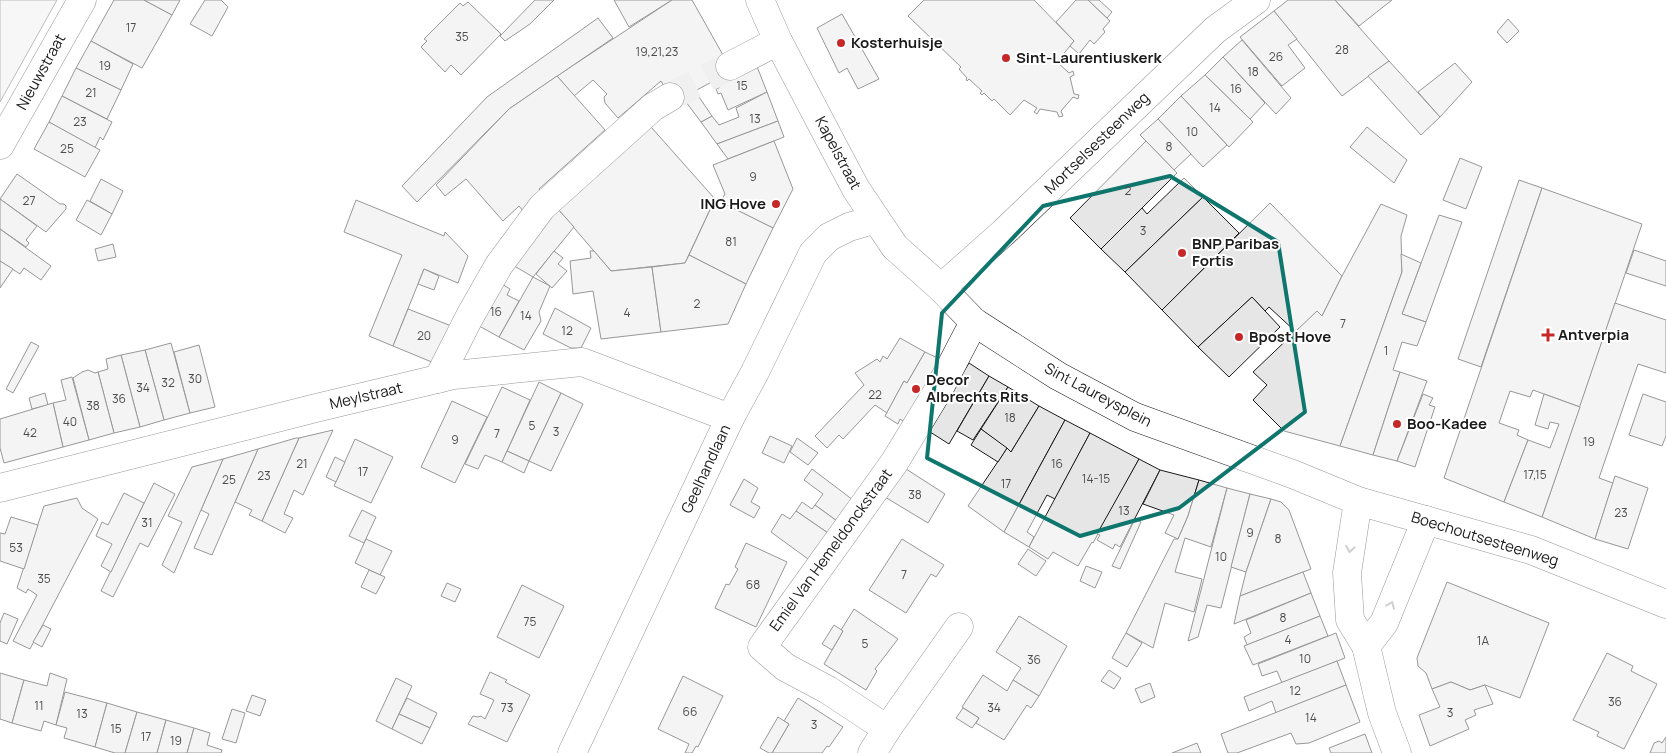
<svg xmlns="http://www.w3.org/2000/svg" width="1666" height="753" font-family="Manrope,sans-serif">
<rect width="100%" height="100%" fill="#fff"/>
<path fill="#ededed" stroke="#6a6a6a" d="M0,0h57l-57,102z"/>
<g fill="#e6e6e6" stroke="#1a1a1a">
<path d="M114,0h30l28,15 -30,53 -51,-27z"/>
<path d="M144,0h36l-8,15z"/>
<path d="M205,0h16l7,7 -16,29 -22,-12z"/>
<path d="M535,0h19l-24,24 -25,17 -5,-5z"/>
<path d="M614,0h58l-43,27z"/>
<path d="M672,0h20l40,71 -50,27 -7,7 -14,-24 -43,37 -13,-15 -1,-6 3,-3 -14,-14 -19,16 -17,-20z"/>
<path d="M924,0h110l40,41 -17,21 12,11 4,-2 1,4 -4,2 4,17 5,1 -1,4 -5,-2 -12,14 2,5 -4,1 -2,-5 -17,-3 -3,5 -3,-2 3,-4 -13,-8 -14,15 -16,-16 -2,2 -8,-8 -2,2 -2,-2 2,-2 -13,-12 -2,2 -1,-2 1,-1 -8,-9 2,-2 -53,-51z"/>
<path d="M1076,0h12l22,21 -7,8 2,3 -11,12 -4,-4 -11,14 -9,-8 4,-5 -18,-19z"/>
<path d="M1088,0h11l13,12 -5,6z"/>
<path d="M1288,0h47l54,61 -47,35 -68,-85z"/>
<path d="M1335,0h57l-33,26z"/>
<path d="M468,2l33,32 -40,41 -10,-10 -6,7 -24,-25 6,-6 -3,-2 36,-36 3,3z"/>
<path d="M1274,11l23,28 -9,6 17,23 -23,18 -42,-49z"/>
<path d="M842,14l37,65 -21,10 -11,-21 -8,5 -22,-45z"/>
<path d="M598,18l15,20 -104,71 -92,93 -15,-16 85,-89z"/>
<path d="M1508,19l11,12 -12,12 -10,-11z"/>
<path d="M1242,40l49,58 -15,16 -53,-57z"/>
<path d="M91,41l42,23 -12,26 -45,-22z"/>
<path d="M1223,57l42,46 -15,16 -45,-44z"/>
<path d="M1389,61l51,56 -19,18 -53,-59z"/>
<path d="M1455,63l17,19 -32,35 -22,-25z"/>
<path d="M756,64l11,28 -39,18 -7,-17 -3,1 -2,-5 3,-1 -1,-5z"/>
<path d="M76,68l45,22 -14,29 -45,-23z"/>
<path d="M1205,75l48,47 -24,25 -48,-51z"/>
<path d="M557,76l48,54 -66,59 4,6 -20,16 -4,-5 -16,15 -37,-42 -21,17 -9,-11 73,-76z"/>
<path d="M767,92l11,29 -61,23 -16,-22 11,-6 7,9 20,-8 -3,-9z"/>
<path d="M697,94l15,22 -11,6 -15,-20z"/>
<path d="M62,96l50,26 -9,18 -3,-3 -5,11 -46,-26z"/>
<path d="M1181,96l46,49 -24,22 -45,-48z"/>
<path d="M1158,119l33,35 -17,16 -34,-35z"/>
<path d="M778,121l6,16 -56,22 -11,-15z"/>
<path d="M49,122l51,28 -15,27 -51,-28z"/>
<path d="M651,127l64,72 -30,64 -74,8 -54,-63z"/>
<path d="M1367,127l40,33 -13,23 -44,-36z"/>
<path d="M774,141l19,48 -20,39 -53,-26 5,-8 -12,-29z"/>
<path d="M1146,141l31,32 -76,76 -31,-31z"/>
<path d="M1460,158l22,9 -16,42 -23,-9z"/>
<path d="M17,174l43,30h4l2,2v3l-20,23 -46,-33z"/>
<path d="M1184,178l19,19 -78,75 -24,-23 41,-41 5,6z"/>
<path d="M101,179l22,12 -11,23 -22,-13z"/>
<path d="M1519,180l23,8 -61,179 -23,-8z"/>
<path d="M1542,188l100,36 -62,183 -47,-17 -3,7 -20,-6 -11,32 20,7 -2,5 11,5 -24,62 -60,-24z"/>
<path d="M1203,197l36,36 -77,77 -37,-38z"/>
<path d="M0,199l37,27 -11,14 3,3 -3,4 -26,-18z"/>
<path d="M715,199l58,29 -27,56 -57,-29z"/>
<path d="M87,200l25,14 -11,21 -25,-15z"/>
<path d="M356,200l88,36 1,-4 23,24 -10,27 -34,-14 -31,77 -24,-10 33,-81 -58,-23z"/>
<path d="M1270,203l72,73 -20,40 -5,-5 -21,21 -27,-25 -4,4 -13,-14 -54,50 -36,-37z"/>
<path d="M1381,204l26,11 -6,21 1,36 -62,174 -56,-15 -31,-31 14,-15 -14,-13 64,-61 5,5 20,-40z"/>
<path d="M557,208l17,19 -41,50 -22,-13z"/>
<path d="M1439,215l23,7 -36,100 -24,-8z"/>
<path d="M0,229l51,37 -10,14 -17,-12 -4,6 -20,-13z"/>
<path d="M113,244l3,13 -18,4 -3,-12z"/>
<path d="M1634,250l32,11v25l-40,-13z"/>
<path d="M554,251l9,7 -5,6 9,7 -15,17 -16,-14z"/>
<path d="M590,251h4l17,20 41,-4 9,65 -60,7 -8,-48 -20,3 -3,-33 21,-3z"/>
<path d="M1401,254l20,9 -19,51 24,8 -9,24 -15,-4 -9,28 7,2 -27,83 -33,-9 62,-174z"/>
<path d="M689,255l57,29 -18,40 -67,8 -9,-65 33,-4z"/>
<path d="M0,261l13,8 -13,19z"/>
<path d="M424,269l15,7 -5,14 -16,-6z"/>
<path d="M533,277l17,9 -11,26 2,9 -17,29 -25,-13z"/>
<path d="M497,281l13,8 -3,6 12,6 -20,36 -27,-15z"/>
<path d="M1252,297l28,30 -51,50 -31,-30z"/>
<path d="M1615,303l51,17v53l-28,-9 -39,114 14,5 -18,56 -53,-22z"/>
<path d="M555,308l36,20 -10,20h-10l-28,-14z"/>
<path d="M408,309l46,18 -15,38 -46,-19z"/>
<path d="M900,338l25,14 -18,31 -3,-2 -17,32 -12,-8 -32,34 -4,-4 -12,13 -12,-12 49,-51 -9,-12 22,-14 3,3 3,-6 4,3z"/>
<path d="M31,342l8,4 -26,47 -7,-4z"/>
<path d="M171,343l19,70 -26,7 -19,-70z"/>
<path d="M199,345l16,62 -25,6 -16,-61z"/>
<path d="M145,350l19,70 -24,7 -19,-72z"/>
<path d="M925,352l21,10 -36,64 -10,-7 -2,5 -13,-8 19,-35 3,2z"/>
<path d="M121,355l19,72 -26,6 -16,-61 10,-3 -2,-10z"/>
<path d="M969,363l20,13 -40,68 -22,-14z"/>
<path d="M88,370l7,3 3,-1 16,61 -25,7 -16,-62 9,-6z"/>
<path d="M1400,372l27,9 -30,80 -24,-6z"/>
<path d="M989,376l19,11 -35,53 -16,-9z"/>
<path d="M72,377l17,63 -26,7 -10,-44 13,-3 -5,-20z"/>
<path d="M539,382l22,11 -32,68 -22,-10z"/>
<path d="M502,387l28,13 -28,62 -17,-7 -7,14 -13,-5z"/>
<path d="M1008,387l31,19 -28,46 -30,-23z"/>
<path d="M45,393l3,12 -16,4 -3,-11z"/>
<path d="M561,393l22,11 -32,67 -22,-10z"/>
<path d="M1423,394l10,4 -4,7 6,2 -20,60 -18,-6z"/>
<path d="M1544,394l36,13 -38,110 -38,-15 24,-62 22,8 9,-24 -9,-2 -2,7 -13,-4z"/>
<path d="M1643,394l23,8v34l-4,10 -33,-11z"/>
<path d="M452,401l35,16 -32,66 -34,-16z"/>
<path d="M53,403l10,44 -59,16 -4,-15v-29z"/>
<path d="M1039,406l26,14 -61,112 -36,-26 39,-58 4,4z"/>
<path d="M1065,420l25,13 -35,66 -8,-4 -20,37 7,5 -5,10 -25,-15z"/>
<path d="M981,429l26,19 -9,14 -27,-17z"/>
<path d="M333,430l-30,65 -9,-5 -10,24 9,4 -8,15 -23,-12 37,-83z"/>
<path d="M1090,433l49,26 -46,84 -1,-1 -14,24 -25,-14 -5,7 -19,-12z"/>
<path d="M770,436l22,10 -8,17 -22,-10z"/>
<path d="M296,438h3l-37,83 -13,-6 3,-5 -17,-8 23,-53z"/>
<path d="M797,438l21,15 -10,12 -18,-13z"/>
<path d="M355,439l38,18 -22,46 -37,-17z"/>
<path d="M258,449l-46,106 -18,-7 15,-34 -8,-4 22,-51z"/>
<path d="M507,451l22,10 -5,12 -22,-11z"/>
<path d="M335,457l10,5 -9,20 -10,-5z"/>
<path d="M223,459l-22,51 -27,63 -12,-8 20,-43 -14,-6 24,-49z"/>
<path d="M1139,459l21,11 -40,77 -5,-3 -2,5 -16,-9 3,-5 -3,-1z"/>
<path d="M903,467l42,27 -17,29 -43,-26z"/>
<path d="M812,469l41,31 -16,21 -22,-16 8,-11 -19,-14z"/>
<path d="M1160,470l39,10 -11,36 -10,23 -13,-6 9,-18 -31,-11z"/>
<path d="M1615,476l33,12 -20,61 -33,-10z"/>
<path d="M744,479l14,9 -7,14 9,5 -6,11 -24,-13z"/>
<path d="M1199,480l28,8 -16,59 -26,-9 -10,34 27,7 -8,33 -29,-9 -12,45 -27,-15 48,-94h4l10,-23z"/>
<path d="M154,483l21,11 -27,53 -8,-4 -27,54 -12,-6z"/>
<path d="M1227,488l23,6 -29,114 -14,-3 -9,32 -10,4z"/>
<path d="M124,493l20,10 -33,69 -10,-6 11,-22 -16,-8 6,-14 6,3z"/>
<path d="M1250,494l21,5 -25,73 -15,-5z"/>
<path d="M77,498l5,10 16,11 -68,130 -17,-8 24,-46 -9,-6 -2,4 -9,-5 27,-82z"/>
<path d="M1271,499l10,3 8,8 22,59 -71,27 6,-24z"/>
<path d="M802,502l10,7 3,-4 22,16 -9,12 -32,-22z"/>
<path d="M362,510l14,7 -12,26 -15,-7z"/>
<path d="M796,511l32,22 -20,26 -37,-27 11,-18 8,5z"/>
<path d="M11,517l27,8 -14,44 -24,-8v-28l5,1z"/>
<path d="M1135,519l6,3 -21,47 -8,-3z"/>
<path d="M366,539l26,12 -12,24 -25,-12z"/>
<path d="M902,539l42,26 -8,12 -5,-3 -25,39 -37,-23z"/>
<path d="M746,543l41,19 -31,65 -41,-19 11,-24 3,1 9,-16 -3,-2z"/>
<path d="M1028,549l18,12 -10,15 -18,-12z"/>
<path d="M1086,566l16,6 -7,16 -15,-7z"/>
<path d="M369,570l16,7 -9,17 -15,-7z"/>
<path d="M1303,572l8,21 -77,31 6,-28z"/>
<path d="M1447,582l102,41 -29,75 -35,-13 -15,5 -19,-8 -19,7 -6,-16 -8,-7 -1,-8z"/>
<path d="M447,583l14,6 -6,13 -14,-6z"/>
<path d="M522,585l42,21 -25,52 -42,-21z"/>
<path d="M1311,593l9,23 -73,29 -3,-8 7,-4 -5,-13z"/>
<path d="M854,609l44,30 -23,30 2,2 -11,19 -42,-26 19,-33 -2,-1z"/>
<path d="M4,613l14,6 -11,25 -7,-3v-18z"/>
<path d="M1019,616l48,30 -28,50 -26,-16 8,-12 -25,-16z"/>
<path d="M1320,616l8,20 -75,29 -9,-19z"/>
<path d="M43,625l8,4 -9,18 -9,-5z"/>
<path d="M834,625l9,6 -11,19 -10,-6z"/>
<path d="M1126,633l16,10 -15,24 -15,-9z"/>
<path d="M1336,633l9,25 -63,25 -5,-12 -15,5 -4,-12z"/>
<path d="M1607,653l26,13 -2,5 26,13 -33,65 -27,-13 2,-4 -26,-12z"/>
<path d="M1337,661l9,24 -70,28 -4,-12 -23,10 -5,-14z"/>
<path d="M1109,670l12,8 -7,11 -13,-8z"/>
<path d="M490,672l17,8 -2,2 25,13 -23,47 -39,-18 5,-8 5,1 3,-1 4,3 9,-19 -14,-6z"/>
<path d="M0,673l24,7 -12,43 -12,-4z"/>
<path d="M50,673l17,6 -11,46 -12,-4 -3,10 -29,-8 12,-43 23,6z"/>
<path d="M983,675l24,16 6,-11 26,16 -8,12 -4,-3 -23,35 -28,-17 3,-5 -17,-11z"/>
<path d="M683,676l40,20 -25,51 -2,-1 -4,7h-7l4,-9 -31,-15z"/>
<path d="M396,678l16,8 -20,43 -16,-8z"/>
<path d="M1451,682l19,8 15,-5 8,19 -19,6 2,5 -11,5 4,9 -39,17 -11,-31 21,-8 -8,-18z"/>
<path d="M1150,683l5,14 -14,6 -6,-14z"/>
<path d="M1346,685l14,37 -51,21 -13,1 -5,-11 -54,20h-9l-7,-19z"/>
<path d="M65,692l42,11 -12,44 -31,-9 3,-10 -11,-3z"/>
<path d="M252,695l14,5 -6,16 -14,-5z"/>
<path d="M407,698l30,15 -7,15 -31,-14z"/>
<path d="M798,698l45,29 -14,20 -2,-1 -5,7h-50l17,-29 -5,-3z"/>
<path d="M107,703l30,9 -12,41h-10l-20,-6z"/>
<path d="M963,708l16,10 -7,10 -16,-10z"/>
<path d="M232,709l13,4 -9,30 -14,-4z"/>
<path d="M137,712l29,8 -9,33h-32z"/>
<path d="M399,714l31,14 -8,16 -30,-15z"/>
<path d="M778,717l11,7 -17,29h-3l-9,-5z"/>
<path d="M166,720l28,8 -7,25h-30z"/>
<path d="M194,728l16,5 -3,12 15,5 -1,3h-34z"/>
<path d="M1365,734l7,19h-41l-2,-5z"/>
<path d="M1666,737v16h-16l4,-10 5,-2 3,2z"/>
<path d="M1197,743l4,10h-29z"/>
</g>
<g fill="none" stroke-linecap="round" stroke-linejoin="round">
<path stroke="#ddd" stroke-width="28" stroke-dasharray="28 14" stroke-linecap="butt" d="M670,97l60,-31"/>
<defs>
<g id="minor">
<path d="M760,0l18,41 53,101 25,47 20,30 19,28 46,41 33,34 84,54 77,41 160,58 63,26 173,49 135,54"/>
<path d="M730,66l48,-25"/>
<path d="M0,145l82,-145"/>
<path d="M941,288l62,-55 212,-203 41,-30"/>
<path d="M438,379l32,-63 29,-51 43,-58 111,-100 17,-10"/>
<path d="M0,488l316,-80 138,-33 128,-13 148,56"/>
<path d="M1358,501l-11,72 3,47 16,26 16,67 15,40"/>
<path d="M1366,646l18,-23 42,-103"/>
<path d="M887,729l-59,-39 -43,-23 -23,-20 132,-184 45,-74 35,-67"/>
<path d="M572,753l158,-335 25,-46 58,-119 16,-16 20,-10 27,-8"/>
<path d="M872,753l15,-24 72,-102"/>
</g>
</defs>
<use href="#minor" stroke="#1a1a1a" stroke-width="29"/>
<use href="#minor" stroke="#fff" stroke-width="28"/>
</g>
<defs><path id="oneway-chevron" d="M-2-3.5L2.5 0L-2 3.5" fill="none" stroke-width="1.6" stroke-linecap="round" stroke-linejoin="round" transform="scale(1.25)"/></defs>
<g stroke="#989898">
<use href="#oneway-chevron" transform="translate(1350 549) rotate(99)"/>
<use href="#oneway-chevron" transform="translate(1391 605) rotate(-67)"/>
</g>
<path d="M0 0H1666V753H0ZM1170,176l108,66 27,170 -126,96 -99,28 -153,-78 15,-145 101,-107z" fill="#fff" fill-opacity=".55" fill-rule="evenodd"/>
<path fill="none" stroke="#0f766e" stroke-width="4" stroke-linejoin="round" d="M1170,176l108,66 27,170 -126,96 -99,28 -153,-78 15,-145 101,-107z"/>
<g fill="#c62828" stroke="#fff" stroke-width="2">
<circle cx="841" cy="43" r="5"/>
<circle cx="1006" cy="58" r="5"/>
<circle cx="776" cy="204" r="5"/>
<circle cx="1182" cy="253" r="5"/>
<path d="M1545.5 327.5h5v5h5v5h-5v5h-5v-5h-5v-5h5z"/>
<circle cx="1239" cy="337" r="5"/>
<circle cx="916" cy="389" r="5"/>
<circle cx="1397" cy="424" r="5"/>
</g>
<g text-anchor="middle" stroke-width="4" stroke-linejoin="round" paint-order="stroke">
<g font-size="12" fill="#4d4d4d">
<text x="131" y="32">17</text>
<text x="462" y="41">35</text>
<text x="1342" y="54">28</text>
<text x="657" y="56">19,21,23</text>
<text x="1276" y="61">26</text>
<text x="105" y="70">19</text>
<text x="1253" y="76">18</text>
<text x="742" y="90">15</text>
<text x="1236" y="93">16</text>
<text x="91" y="97">21</text>
<text x="1215" y="112">14</text>
<text x="755" y="123">13</text>
<text x="80" y="126">23</text>
<text x="1192" y="136">10</text>
<text x="1169" y="151">8</text>
<text x="67" y="153">25</text>
<text x="753" y="181">9</text>
<text x="1128" y="195">2</text>
<text x="29" y="205">27</text>
<text x="1143" y="235">3</text>
<text x="731" y="246">81</text>
<text x="697" y="308">2</text>
<text x="496" y="316">16</text>
<text x="627" y="317">4</text>
<text x="526" y="320">14</text>
<text x="1343" y="328">7</text>
<text x="567" y="335">12</text>
<text x="424" y="340">20</text>
<text x="1386" y="355">1</text>
<text x="195" y="383">30</text>
<text x="168" y="387">32</text>
<text x="143" y="392">34</text>
<text x="875" y="399">22</text>
<text x="119" y="403">36</text>
<text x="93" y="410">38</text>
<text x="1010" y="422">18</text>
<text x="70" y="426">40</text>
<text x="532" y="430">5</text>
<text x="556" y="436">3</text>
<text x="30" y="437">42</text>
<text x="497" y="438">7</text>
<text x="455" y="444">9</text>
<text x="1589" y="446">19</text>
<text x="302" y="468">21</text>
<text x="1057" y="468">16</text>
<text x="363" y="476">17</text>
<text x="1535" y="479">17,15</text>
<text x="264" y="480">23</text>
<text x="1096" y="483">14-15</text>
<text x="229" y="484">25</text>
<text x="1006" y="488">17</text>
<text x="915" y="499">38</text>
<text x="1124" y="515">13</text>
<text x="1621" y="517">23</text>
<text x="147" y="527">31</text>
<text x="1250" y="537">9</text>
<text x="1278" y="543">8</text>
<text x="16" y="552">53</text>
<text x="1221" y="561">10</text>
<text x="904" y="579">7</text>
<text x="44" y="583">35</text>
<text x="753" y="589">68</text>
<text x="1283" y="622">8</text>
<text x="530" y="626">75</text>
<text x="1288" y="644">4</text>
<text x="1483" y="645">1A</text>
<text x="865" y="648">5</text>
<text x="1305" y="663">10</text>
<text x="1034" y="664">36</text>
<text x="1295" y="695">12</text>
<text x="1615" y="706">36</text>
<text x="39" y="710">11</text>
<text x="507" y="712">73</text>
<text x="994" y="712">34</text>
<text x="690" y="716">66</text>
<text x="1450" y="717">3</text>
<text x="82" y="718">13</text>
<text x="1311" y="722">14</text>
<text x="814" y="729">3</text>
<text x="116" y="733">15</text>
<text x="146" y="741">17</text>
<text x="176" y="745">19</text>
</g>
<g font-size="15" font-weight="bold" fill="#1a1a1a" stroke="#fff" text-anchor="start">
<text x="851" y="48">Kosterhuisje</text>
<text x="1016" y="63">Sint-Laurentiuskerk</text>
<text x="766" y="209" text-anchor="end">ING Hove</text>
<text x="1192" y="249">BNP Paribas<tspan x="1192" dy="17">Fortis</tspan></text>
<text x="1558" y="340">Antverpia</text>
<text x="1249" y="342">Bpost Hove</text>
<text x="926" y="385">Decor<tspan x="926" dy="17">Albrechts Rits</tspan></text>
<text x="1407" y="429">Boo-Kadee</text>
</g>
<g font-size="15" fill="#1a1a1a" stroke="#fff">
<text transform="translate(41 72) rotate(-61)" y="5">Nieuwstraat</text>
<text transform="translate(1097 143) rotate(-44)" y="5">Mortselsesteenweg</text>
<text transform="translate(838 153) rotate(62)" y="5">Kapelstraat</text>
<text transform="translate(1098 395) rotate(28)" y="5">Sint Laureysplein</text>
<text transform="translate(366 396) rotate(-13)" y="5">Meylstraat</text>
<text transform="translate(706 469) rotate(-65)" y="5">Geelhandlaan</text>
<text transform="translate(1485 539) rotate(17)" y="5">Boechoutsesteenweg</text>
<text transform="translate(831 550) rotate(-54)" y="5">Emiel Van Hemeldonckstraat</text>
</g>
</g>
</svg>
